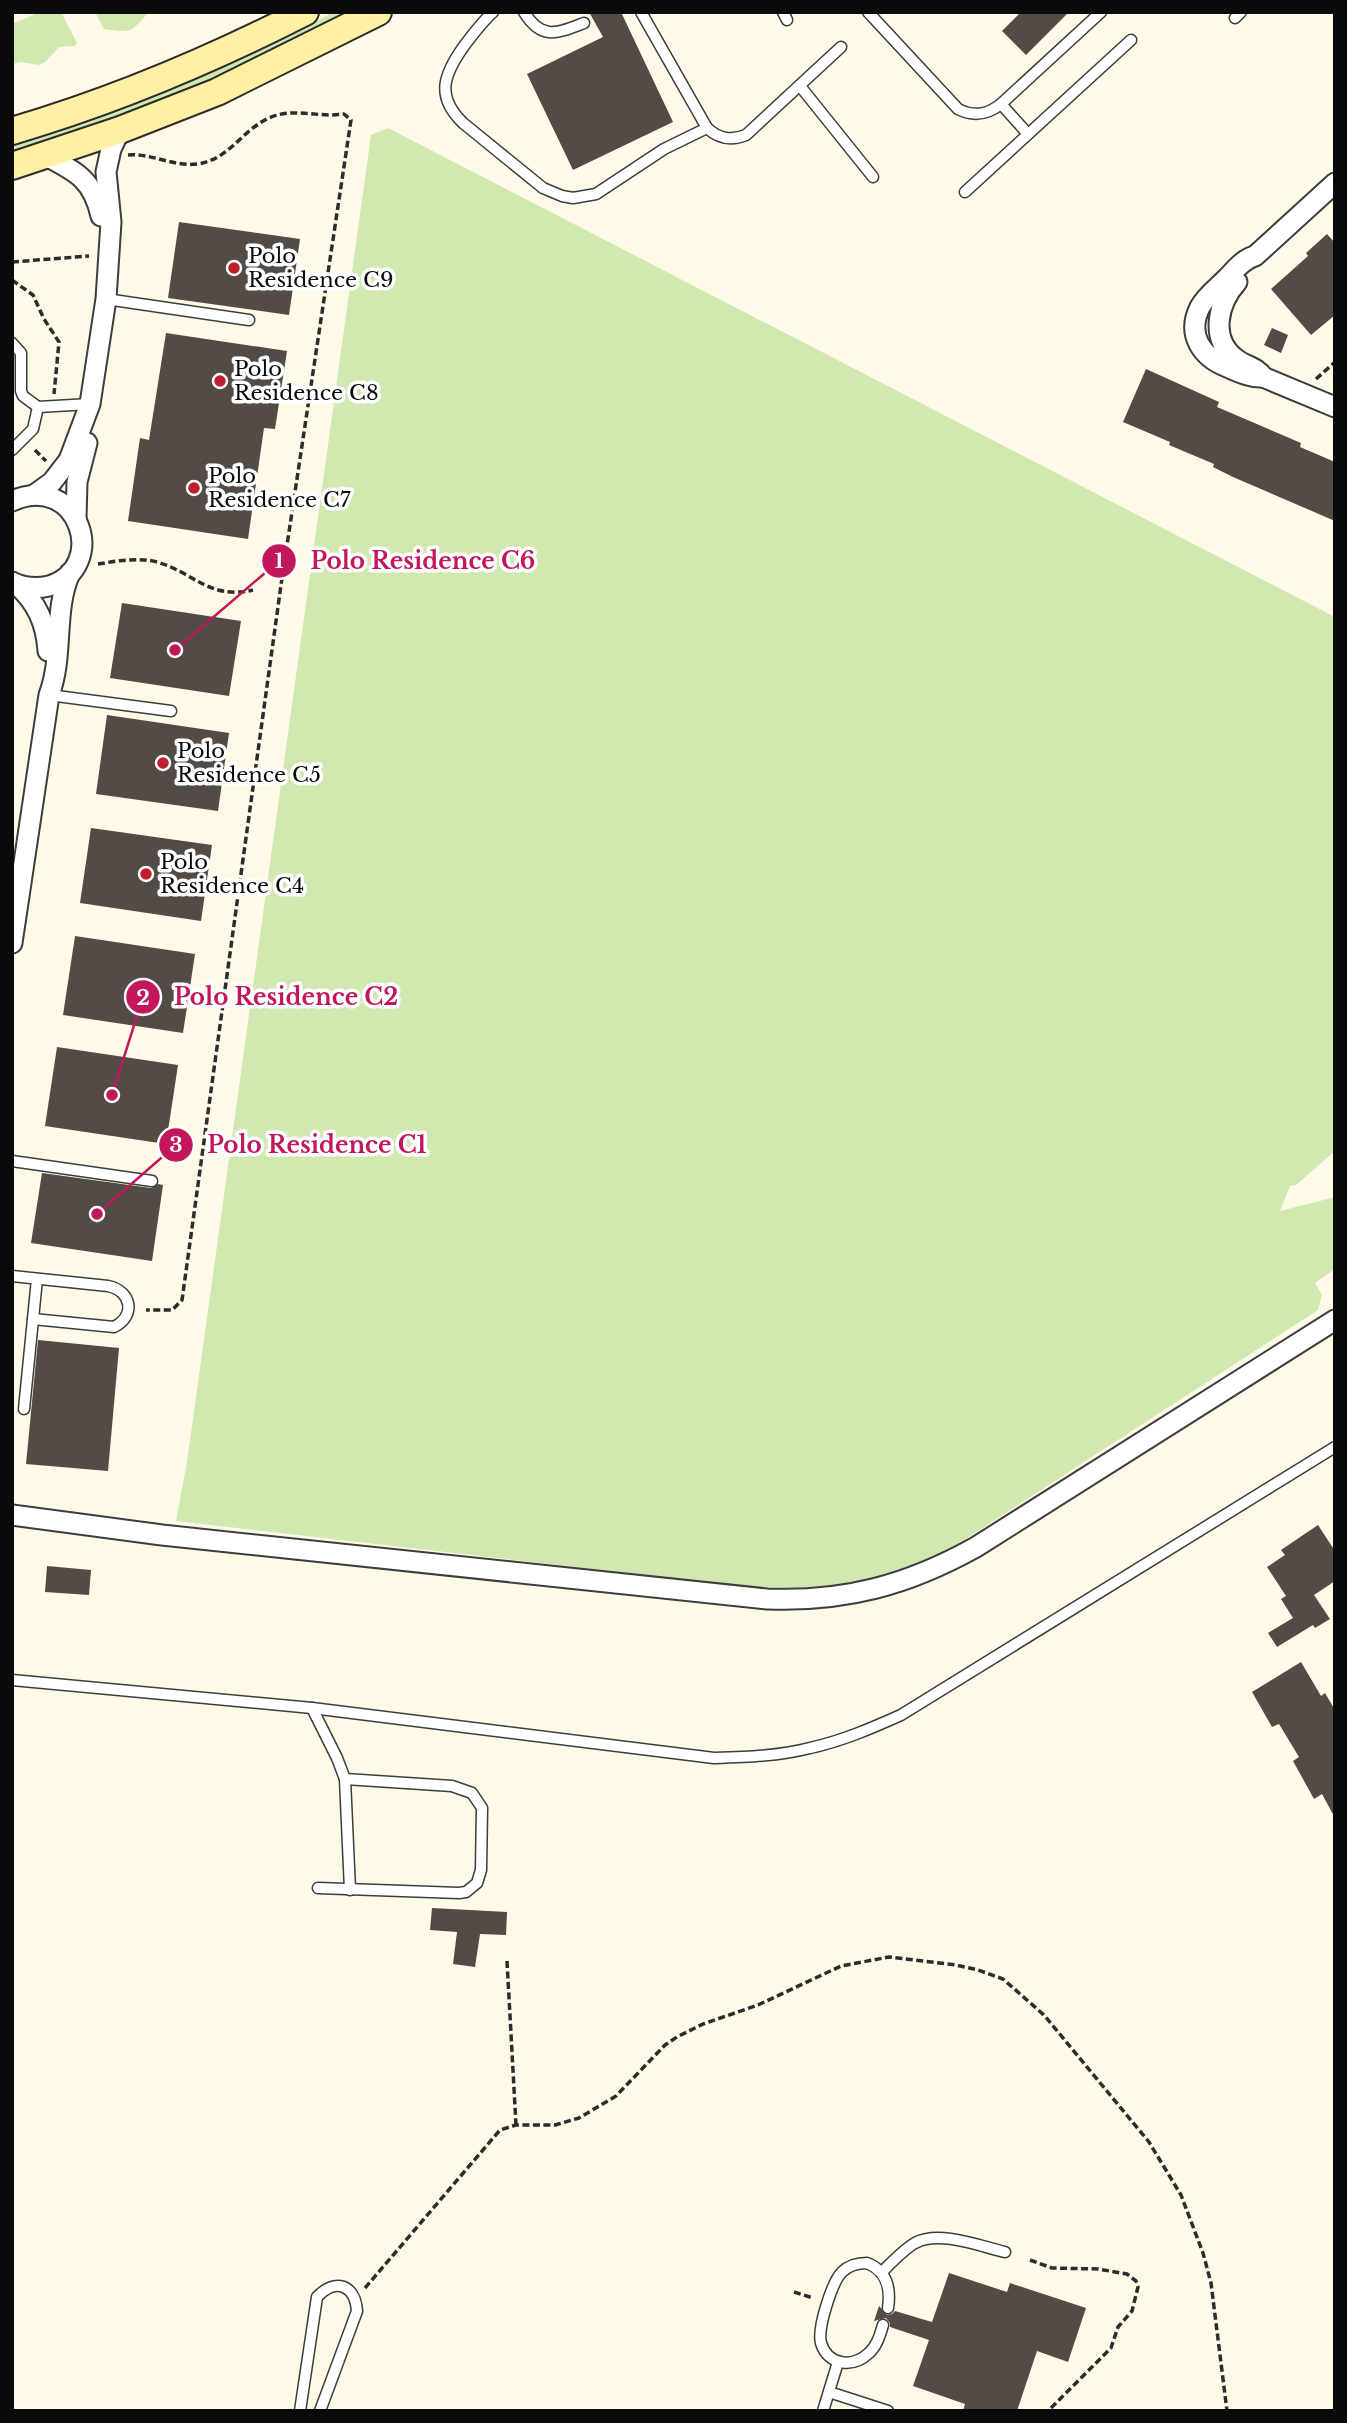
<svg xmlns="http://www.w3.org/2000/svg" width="1347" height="2423" font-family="'Libre Baskerville',serif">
<rect width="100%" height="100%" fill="#fff9e8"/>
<g fill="#d1e9b1">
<path d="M40,12h21l16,31 -2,3 -16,1 -14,15 -7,3 -17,-3 -9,2v-40z"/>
<path d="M95,12h54c-19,21 -17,21 -45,17z"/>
<path d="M334,12h15c-53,27 -105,55 -159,78 -58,24 -118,43 -178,63v-6c60,-20 119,-40 177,-65 49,-21 97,-46 145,-70z"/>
<path d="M388,128l947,489v534l-39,34 -6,1 -10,25 55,-14v72l-20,14 7,12 -4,15 -357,232c-13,6 -25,14 -39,20 -53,24 -114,27 -172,25l-574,-66 11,-59 184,-1327z"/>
</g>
<g fill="#534b46">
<path d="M589,12h32l52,110 -100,48 -46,-96 76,-37z"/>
<path d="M1021,12h48l-43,43 -24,-24z"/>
<path d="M179,222l121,17 -11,76 -121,-17z"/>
<path d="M1327,234l8,9v72l-24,20 -40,-46 37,-33 -2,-3z"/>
<path d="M1272,328l16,7 -7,18 -17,-8z"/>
<path d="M166,333l121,18 -12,78 -11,-1 -16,111 -120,-18 12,-83 9,2z"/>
<path d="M1146,369l73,33 -2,5 84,36 -1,4 35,15v59l-102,-44 -20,-10 1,-3 -45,-19 1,-3 -47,-20z"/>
<path d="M122,603l119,18 -12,75 -119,-18z"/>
<path d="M107,715l122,18 -11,78 -122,-17z"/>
<path d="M91,828l121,17 -11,76 -121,-18z"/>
<path d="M75,936l120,18 -12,79 -120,-18z"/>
<path d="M57,1047l121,18 -12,79 -121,-18z"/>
<path d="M42,1173l109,15 7,-4 5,1 -11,76 -121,-18z"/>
<path d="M38,1340l81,8 -11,123 -82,-7z"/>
<path d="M1318,1525l17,26v30l-21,14 16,24 -15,9 -2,-3 -36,22 -9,-14 25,-15 -12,-19 5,-3 -19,-29 18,-12 -4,-5z"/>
<path d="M47,1566l44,4 -2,25 -44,-3z"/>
<path d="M1301,1662l20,34 4,-3 10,17v108l-13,-24 -8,5 -21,-38 6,-4 -20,-33 -7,3 -20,-35z"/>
<path d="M432,1908l75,4 -1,23 -26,-1 -5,33 -22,-3 4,-32 -27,-2z"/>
<path d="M949,2273l58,19 3,-9 76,25 -18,54 -31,-11 -20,60h-54l2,-7 -52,-18 16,-46 -39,-13v-4l-4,-5 -12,3 5,-15 8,9 5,-1 3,-3 37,11z"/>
</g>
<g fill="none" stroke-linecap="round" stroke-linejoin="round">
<defs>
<g id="lane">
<path d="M493,12c-11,10 -20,22 -29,34 -20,28 -29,50 -1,77l80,65 19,8 11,2 23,-4 68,-45 43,-21"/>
<path d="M524,12c18,29 33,21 60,11"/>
<path d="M641,12l66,116c12,11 24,13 39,7l95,-88"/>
<path d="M783,12l4,8"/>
<path d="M868,12l90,97c16,8 29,6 43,-5l100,-92"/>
<path d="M1235,18l6,-6"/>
<path d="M800,86l73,91"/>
<path d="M1001,104l27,30"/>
<path d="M965,192l166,-152"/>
<path d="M106,299l143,21"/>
<path d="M12,343l9,10v38l2,5 15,11 -5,22 -21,21"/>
<path d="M38,407l52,-3"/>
<path d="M49,695l122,16"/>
<path d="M12,1161l140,20"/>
<path d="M12,1276l96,10c24,5 28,30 6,41l-81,-8"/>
<path d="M24,1409l13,-130"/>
<path d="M12,1680l300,28 402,50c32,-1 65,-2 96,-10 32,-7 62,-20 91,-33l434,-268"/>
<path d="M312,1708l25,50 8,21 5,111"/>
<path d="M318,1888l141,5 7,-1 11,-9 4,-13 1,-62 -10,-15 -20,-7 -107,-7"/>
<path d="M882,2272c10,-10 21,-22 33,-29 24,-13 65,3 90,9"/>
<path d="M883,2325c-3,10 -6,21 -14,28 -16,15 -41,13 -48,-10 -4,-14 11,-61 21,-71 7,-7 15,-9 25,-9 20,8 24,25 21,45"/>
<path d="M829,2392l59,19"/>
<path d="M300,2411l17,-114c18,-19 38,-13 40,14l-37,100"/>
<path d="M823,2411l15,-49"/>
</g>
<g id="street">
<path d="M46,156c31,16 47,24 55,60"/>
<path d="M1237,282c-19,21 -28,57 -1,77 9,7 21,8 27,18l72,30"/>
<path d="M1263,377c-12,1 -24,-5 -36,-10 -25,-10 -41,-32 -27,-60 6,-11 17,-19 26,-28 8,-8 17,-20 29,-23l80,-73"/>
<path d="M34,495l18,-13 17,-22 21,-56 16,-105 5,-77 -5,-50 5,-23 9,-19"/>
<path d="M12,501c67,-30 98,67 37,85 -13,3 -25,2 -37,-4"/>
<path d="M76,518l1,-36 10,-39"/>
<path d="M17,585c20,18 29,38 31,66"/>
<path d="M12,943l37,-248c15,-40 4,-83 21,-122"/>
<path d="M12,1515l150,20 605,64c78,3 141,-14 209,-52l359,-227"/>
</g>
<g id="secondary">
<path d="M12,131c102,-30 199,-71 293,-119"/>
<path d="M12,166l108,-36 97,-38 161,-80"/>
</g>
</defs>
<use href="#lane" stroke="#3d3d3d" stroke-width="13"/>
<use href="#street" stroke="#3d3d3d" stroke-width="23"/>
<use href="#secondary" stroke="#2c2c2c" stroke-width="30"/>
<g stroke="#2c2c2c" stroke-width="3.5" stroke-dasharray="7 3.5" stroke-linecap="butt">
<path d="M128,155c24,-2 45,12 69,9 32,-4 45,-34 72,-46 23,-11 49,0 75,-4l7,6 -70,465 -98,708 -1,7 -10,10h-26"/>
<path d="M12,262l77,-6"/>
<path d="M12,280l21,15 11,24 15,23 -5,52"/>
<path d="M1316,379l19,-17"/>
<path d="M35,450l11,11"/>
<path d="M98,564c19,-3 40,-7 59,-2 38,11 52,38 96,28"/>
<path d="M507,1961l9,164"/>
<path d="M1030,2260l22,8 46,1 29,5 9,7 2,6 -6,24 -14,16 -7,21 -63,63"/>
<path d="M365,2288l135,-158 16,-5h39l24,-7 37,-22 49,-51 12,-8 26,-13 55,-19 83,-39 48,-9 67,8 22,5 25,9 41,36 105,127 32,53 22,58 8,30 16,128"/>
<path d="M794,2292l19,6"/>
</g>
<use href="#lane" stroke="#fff" stroke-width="10"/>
<use href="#street" stroke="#fff" stroke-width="19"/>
<use href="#secondary" stroke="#fff0a3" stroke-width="26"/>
</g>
<g fill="#bd1f2f" stroke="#fff" stroke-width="2.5">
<circle cx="234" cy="268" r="7"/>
<circle cx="220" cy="381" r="7"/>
<circle cx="194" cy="488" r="7"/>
<circle cx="163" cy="763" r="7"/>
<circle cx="146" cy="874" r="7"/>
</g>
<g text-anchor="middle" stroke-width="7" stroke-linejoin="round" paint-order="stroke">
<g font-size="21" fill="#0a0a0a" stroke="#fff" text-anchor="start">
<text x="248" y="263">Polo<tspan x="248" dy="24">Residence C9</tspan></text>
<text x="234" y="376">Polo<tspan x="234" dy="24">Residence C8</tspan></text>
<text x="208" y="483">Polo<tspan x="208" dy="24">Residence C7</tspan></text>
<text x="177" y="758">Polo<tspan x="177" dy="24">Residence C5</tspan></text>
<text x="160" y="869">Polo<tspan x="160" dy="24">Residence C4</tspan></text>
</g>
</g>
<path fill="none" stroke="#c2185b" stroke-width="2.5" d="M175 650L279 561M112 1095L143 997M97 1214L176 1145"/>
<g fill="#c2185b" stroke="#fff" stroke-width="2.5">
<circle cx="175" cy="650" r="7"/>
<circle cx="112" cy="1095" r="7"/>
<circle cx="97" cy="1214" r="7"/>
<circle cx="279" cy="561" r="18"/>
<circle cx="143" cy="997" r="18"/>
<circle cx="176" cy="1145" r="18"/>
</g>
<g font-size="21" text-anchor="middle" font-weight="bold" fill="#fff">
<text x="279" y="568">1</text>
<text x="143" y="1005">2</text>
<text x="176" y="1152">3</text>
</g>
<g font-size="23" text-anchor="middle" font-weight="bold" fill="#c2185b" stroke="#fff" stroke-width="7" stroke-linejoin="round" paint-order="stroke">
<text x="423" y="569">Polo Residence C6</text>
<text x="286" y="1005">Polo Residence C2</text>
<text x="317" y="1153">Polo Residence C1</text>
</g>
<rect width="1347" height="2423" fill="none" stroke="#0a0a0a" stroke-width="28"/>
</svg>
